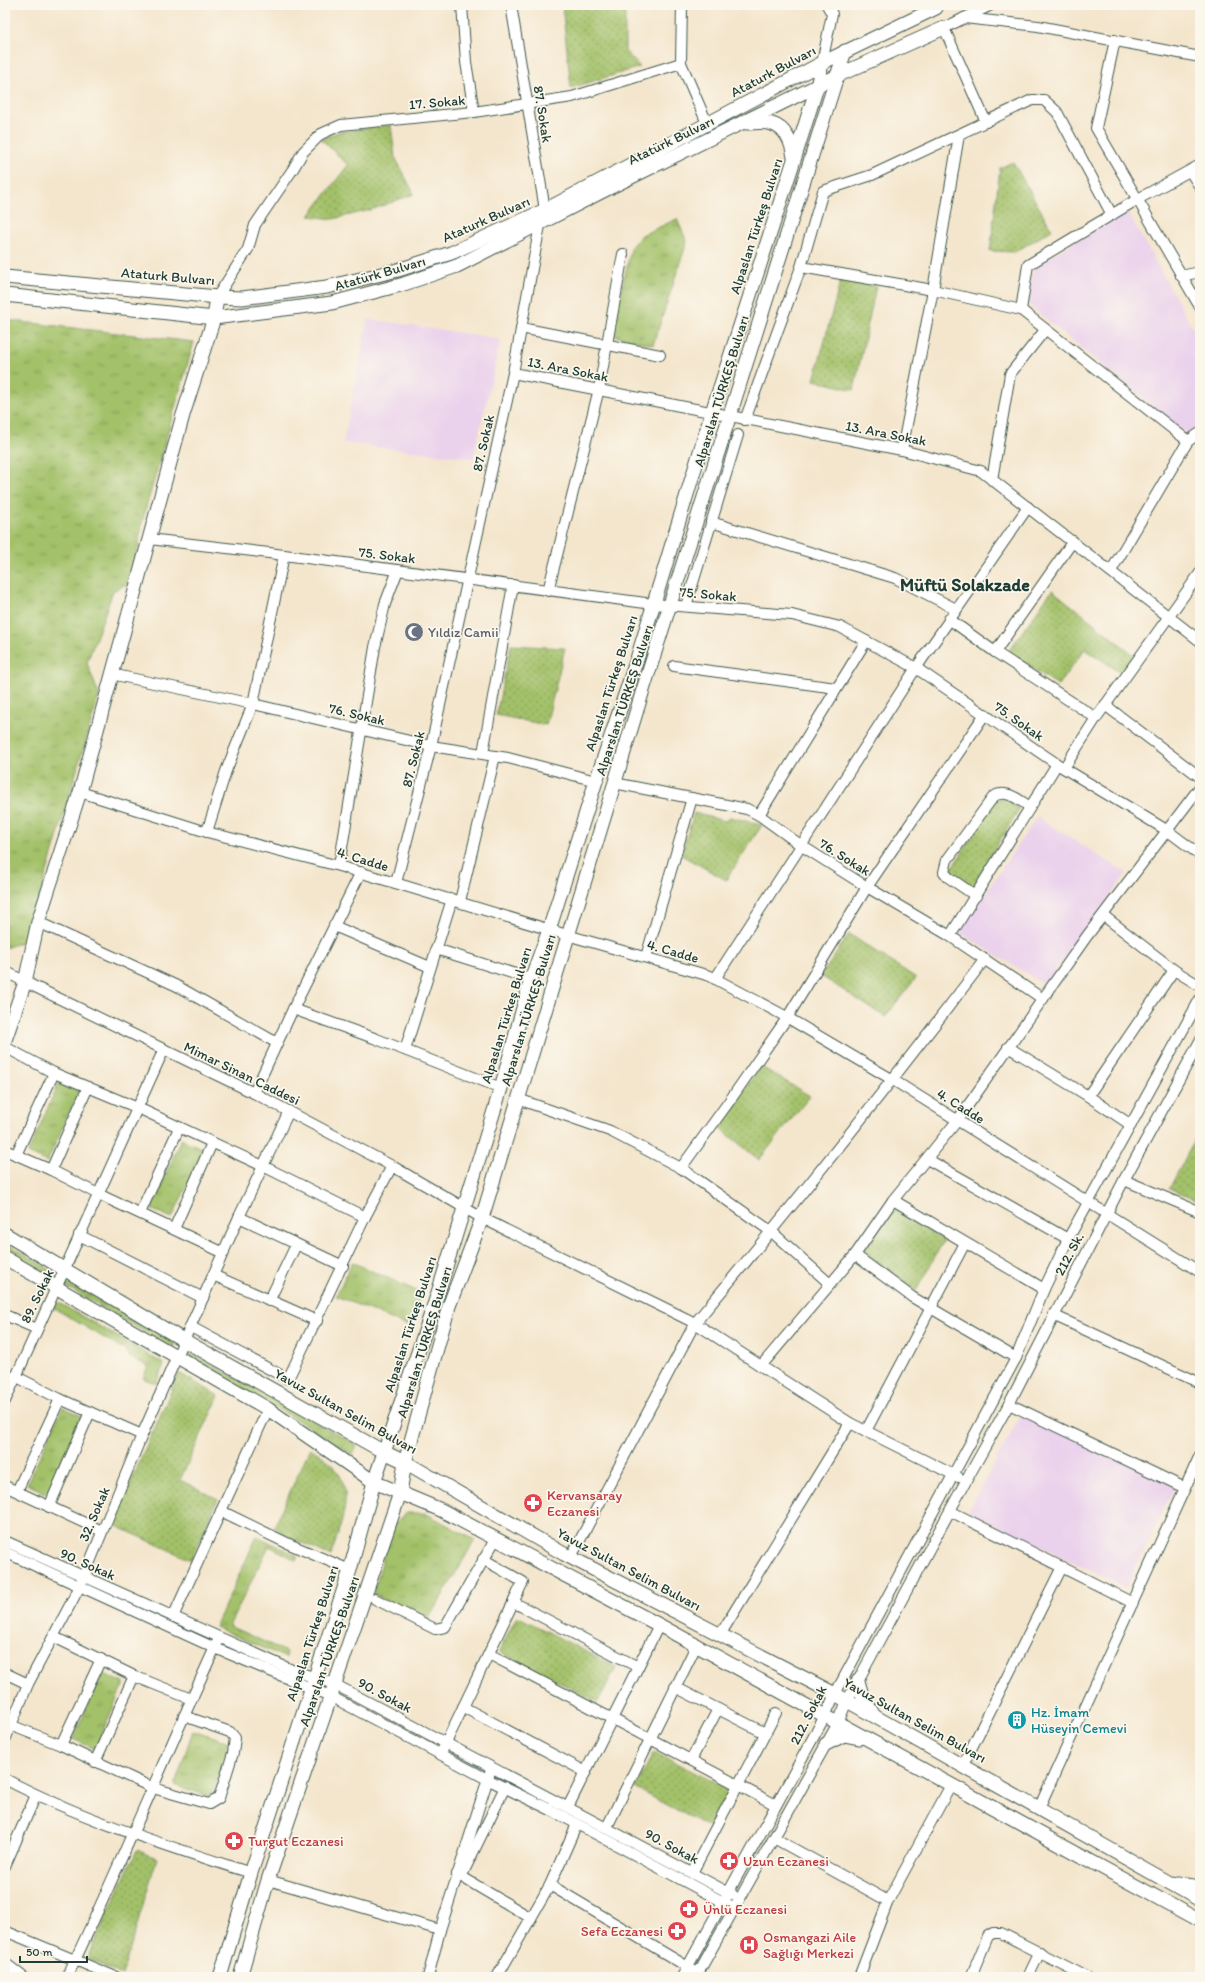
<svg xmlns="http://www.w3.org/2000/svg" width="1205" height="1982" font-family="Itim,sans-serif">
<defs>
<pattern id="grass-tufts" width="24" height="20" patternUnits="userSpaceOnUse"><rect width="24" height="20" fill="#a3c169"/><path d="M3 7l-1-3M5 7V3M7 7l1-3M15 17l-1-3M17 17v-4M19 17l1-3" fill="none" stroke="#849e57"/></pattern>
<pattern id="park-dots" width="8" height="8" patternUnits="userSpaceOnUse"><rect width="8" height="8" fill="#a3c169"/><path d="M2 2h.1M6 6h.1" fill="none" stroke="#849e57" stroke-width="1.8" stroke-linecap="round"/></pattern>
</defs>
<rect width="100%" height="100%" fill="#fbf7ec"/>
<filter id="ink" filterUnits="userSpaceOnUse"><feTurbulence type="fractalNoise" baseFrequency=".025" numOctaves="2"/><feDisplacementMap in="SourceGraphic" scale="8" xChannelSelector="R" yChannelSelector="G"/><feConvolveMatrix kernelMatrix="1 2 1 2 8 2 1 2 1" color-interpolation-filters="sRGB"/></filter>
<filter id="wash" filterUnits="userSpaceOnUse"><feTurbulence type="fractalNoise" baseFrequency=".012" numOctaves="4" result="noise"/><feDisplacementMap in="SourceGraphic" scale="16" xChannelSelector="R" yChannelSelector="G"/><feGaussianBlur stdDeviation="0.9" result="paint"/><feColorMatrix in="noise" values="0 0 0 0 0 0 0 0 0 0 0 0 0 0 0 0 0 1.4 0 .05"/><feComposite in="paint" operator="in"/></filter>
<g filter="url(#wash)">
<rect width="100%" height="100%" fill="#f4e6cd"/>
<g fill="#ead1ec">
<path d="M1127,211l73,130v87l-12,7 -158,-129 -2,-6 6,-34z"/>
<path d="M368,319l133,20 -28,119 -130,-15z"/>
<path d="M1037,817l90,56 -82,112 -86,-53z"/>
<path d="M1023,1412l152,74 -49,102 -158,-77z"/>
</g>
<g fill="url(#grass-tufts)" stroke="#617f4e">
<path d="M677,219l10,23 -34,103 -42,-10 21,-90 10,-10z"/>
<path d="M5,320l189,22 -51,176 -11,63 -19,10 -26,72 12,32 -72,245 -22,8z"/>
<path d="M59,1082l20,9 -32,71 -19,-9z"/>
<path d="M181,1139l23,10 -32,69 -21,-9z"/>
<path d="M5,1242l44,27 -3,5 -41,-25z"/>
<path d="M352,1262l69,31 -11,34 -74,-31z"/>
<path d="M60,1275l115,68 -2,6 -116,-68z"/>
<path d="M49,1297l115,67 -8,20 -13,-6 5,-12 -19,-9 -3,-6 -79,-47z"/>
<path d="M189,1352l168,93 -4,10 -47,-30 -119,-68z"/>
<path d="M63,1407l20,10 -35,77 -21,-10z"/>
<path d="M407,1513h18l50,27 -47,80 -55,-25 19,-69z"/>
<path d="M257,1536l41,20 -2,4 -27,-14 -40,80 58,26 -1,6 -71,-31z"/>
<path d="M102,1673l22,10 -29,66 -22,-10z"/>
<path d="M193,1730l36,12 -18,55 -36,-12z"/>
</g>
<g fill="url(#park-dots)" stroke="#617f4e">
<path d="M562,5h63v46l15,16 -69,21z"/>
<path d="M391,125l4,32 19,37 -43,16 -38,9 -24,-3 39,-51 -27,-26 17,-7z"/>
<path d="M1013,162l39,68 -37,22 -25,-1 10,-83z"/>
<path d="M841,279l35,7 -22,104 -40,-10z"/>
<path d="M1052,590l83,66 -12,18 -38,-25 -27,36 -50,-33z"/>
<path d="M511,645l54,3 -19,77 -50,-10z"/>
<path d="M1002,799l5,1 12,9 -28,46 1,8 -17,26 -24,-15 -1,-3 46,-71z"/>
<path d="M694,813l31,8 5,-4 32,8 -36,55 -45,-25z"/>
<path d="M849,934l67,44 -31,39 -64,-41z"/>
<path d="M760,1066l50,30 -51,64 -39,-32z"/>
<path d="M1200,1130v72l-31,-13z"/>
<path d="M895,1210l49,30 -28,51 -55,-40z"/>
<path d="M179,1373l40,23 -39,84 38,19 -27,61 -79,-36z"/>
<path d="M310,1448c52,30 35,62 21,108l-52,-24 -5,-5z"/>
<path d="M517,1616l99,51 -18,35 -99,-50z"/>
<path d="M654,1752l78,39 -21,37 -76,-40z"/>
<path d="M137,1850l20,8 -35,117 -35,-17z"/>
</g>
</g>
<g filter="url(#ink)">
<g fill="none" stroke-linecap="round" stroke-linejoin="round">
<defs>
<g id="minor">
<path d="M462,5l4,57 8,50"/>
<path d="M964,18l74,8 162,31"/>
<path d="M1115,40l-19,88 104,179"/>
<path d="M681,63l1,-58"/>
<path d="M822,63l10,-49 -5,-9"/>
<path d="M986,122l-42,-94 47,-23"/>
<path d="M1190,171l10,16"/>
<path d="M801,267l132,23 26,-155"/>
<path d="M1181,276l19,-4"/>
<path d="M217,297l31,-48 7,-24 38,-56 10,-17 18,-18 20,-9 133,-13 98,-15 109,-34 26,60"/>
<path d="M1021,310l7,-45 110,-66 62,-34"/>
<path d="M521,328l139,27"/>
<path d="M513,373l389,77 79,21 219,170"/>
<path d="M745,420l56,-153 22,-76 49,-16 160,-75h12l13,12 55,103"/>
<path d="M902,450l31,-160 88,20 167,131"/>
<path d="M992,480l18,-106 35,-44"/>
<path d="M711,522l184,56 61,31"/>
<path d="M149,539l120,14 384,51 139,11 48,12 76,41 141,96 111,67 32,24"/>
<path d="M1111,571l77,-130 12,-8"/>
<path d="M548,591l51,-202 24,-135"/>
<path d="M686,606l52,-171"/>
<path d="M949,619l46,33 101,66"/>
<path d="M995,652l78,-111"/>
<path d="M674,666l162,22"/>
<path d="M111,674l142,30 178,42 77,12 88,23"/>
<path d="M1105,705l95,72"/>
<path d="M483,753l30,-168"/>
<path d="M1064,768l32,-50 104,-145"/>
<path d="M614,783l133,26 12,6 43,31 65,41 83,49 93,63"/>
<path d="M80,792l127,40 132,34 228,69 143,41 73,39 110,65 307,192"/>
<path d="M759,815l107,-174"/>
<path d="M207,832l19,-61 27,-67 31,-149"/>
<path d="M339,866l36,-219 10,-43 13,-34"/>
<path d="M396,883l35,-137 82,-373 27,-148 5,-15 -34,-205"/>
<path d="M976,896l-28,-19 -4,-5 3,-12 47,-64c13,-7 25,4 36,11"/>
<path d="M460,901l35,-145"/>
<path d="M1104,916l70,54 26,16"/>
<path d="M38,922l139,64 100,57"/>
<path d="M334,926l96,41"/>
<path d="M950,936l107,-172"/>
<path d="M436,949l95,30"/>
<path d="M646,957l46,-159"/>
<path d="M985,959c-94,124 -190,245 -290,364l66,43 94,-111 38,-55 64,-79 130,-185 113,-149"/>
<path d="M5,971l20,11 229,111 138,73 90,52 213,105 -124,234"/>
<path d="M715,979l201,-311 112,-161"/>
<path d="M293,1009l81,29 127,50"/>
<path d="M5,1047l49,26 84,35 125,58 102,51"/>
<path d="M1008,1047l80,49 43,29"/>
<path d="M405,1050l47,-151"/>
<path d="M254,1093l39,-84 68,-137"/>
<path d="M1088,1096l86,-126"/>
<path d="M518,1099l92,32 71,37 91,64 58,52"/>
<path d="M5,1150l46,20 47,24 126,59"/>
<path d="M16,1155l38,-82"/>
<path d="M927,1159l141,80"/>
<path d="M681,1168l52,-72 54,-78 80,-131 118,-173"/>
<path d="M51,1170l37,-83"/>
<path d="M1124,1180l76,32"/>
<path d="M893,1200l151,89"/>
<path d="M140,1213l39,-85"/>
<path d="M239,1217l104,49"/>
<path d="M174,1229l38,-86"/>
<path d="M79,1235l124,63"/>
<path d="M855,1255l57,42 104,61"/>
<path d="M213,1275l104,46"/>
<path d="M269,1301l27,-56"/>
<path d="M5,1315l32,14"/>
<path d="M1053,1315l147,68"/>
<path d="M191,1327l97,52 77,-162 27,-51"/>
<path d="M761,1366l89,57 108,54"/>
<path d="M15,1376l45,23 82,36"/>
<path d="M5,1401l159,-352"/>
<path d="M1009,1404l176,84"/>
<path d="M866,1431l99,-188"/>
<path d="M5,1486l97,45"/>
<path d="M17,1491l43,-92"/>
<path d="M49,1507l41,-95"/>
<path d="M221,1511l47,-102"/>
<path d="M950,1511l183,92"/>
<path d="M5,1541l287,129 42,14 399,211"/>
<path d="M5,1552l210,96 115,48 157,83 64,31 178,95"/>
<path d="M375,1599l60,30 10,-2 50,-87"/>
<path d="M513,1602l125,65"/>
<path d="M173,1617l48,-106 68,33 61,26"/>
<path d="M720,1635l130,-212"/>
<path d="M54,1637l80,39 57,23"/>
<path d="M489,1654l287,151"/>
<path d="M5,1673l23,11"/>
<path d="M675,1687l90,46"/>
<path d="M463,1707l123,65"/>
<path d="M10,1725l51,20 92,43 56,16 10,-6 14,-45 2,-15 -5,-6 -46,-16"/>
<path d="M5,1740l23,-56 52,-98 62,-151 97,-218 50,-106"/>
<path d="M61,1745l40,-86"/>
<path d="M443,1749l80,-167 -40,-23"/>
<path d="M691,1760l27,-51"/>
<path d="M95,1762l39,-86"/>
<path d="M963,1765l99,-198"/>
<path d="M5,1779c78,41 163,67 246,94"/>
<path d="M568,1807l91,-182"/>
<path d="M1039,1808l161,-353"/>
<path d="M607,1827l89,-181"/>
<path d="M774,1838l114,63"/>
<path d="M5,1866l31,-71"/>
<path d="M692,1873l84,-160"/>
<path d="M457,1874l74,44"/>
<path d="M462,1875l43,-88"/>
<path d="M268,1880l172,50"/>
<path d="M550,1885l143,85"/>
<path d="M5,1931l111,46"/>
<path d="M5,1963l18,14"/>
<path d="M67,1977c53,-110 99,-223 150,-334"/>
<path d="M428,1977l12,-47 50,-158"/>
<path d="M497,1977l53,-92 27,-61"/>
<path d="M682,1977l143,-261 10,-22 181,-336 28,-69 24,-50 132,-240"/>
<path d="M696,1977l142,-254 9,-22 119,-220 43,-77 115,-224 76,-139"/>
<path d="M859,1977l29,-76 63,-116"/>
<path d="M971,1977l17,-41 5,-3h8l86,44"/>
<path d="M1028,1977l12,-25"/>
</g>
<g id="major">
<path d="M746,123c8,0 19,-2 26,1 14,4 20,20 22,33"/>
<path d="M5,277l212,20 25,1 85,-11 71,-17 53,-17 94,-43 277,-147 114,-55"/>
<path d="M5,295l209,23 118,-15 72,-19 53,-18 148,-76 234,-115 105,-47"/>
<path d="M5,1040l20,-58 13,-60 42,-130 103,-377 31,-97 3,-21"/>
<path d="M5,1234l180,107 199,111 21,10 159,92 271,140 365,206"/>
<path d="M5,1258l263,151 106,73 67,28 218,115 541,296"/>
<path d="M858,1681l4,14 11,19"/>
<path d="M826,1744l18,-9 15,3"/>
<path d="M1178,1884l22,3"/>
<path d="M220,1977l31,-104 99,-303 24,-88 63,-186 64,-208 30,-109 18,-49 47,-149 41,-122 75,-247 82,-252 23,-73 5,-24"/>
<path d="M240,1977l28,-97 132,-387 5,-31 44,-156 33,-88 161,-528 202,-639"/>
</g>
</defs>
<use href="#minor" stroke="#3f564b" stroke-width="12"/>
<use href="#major" stroke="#3f564b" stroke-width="15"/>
<use href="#minor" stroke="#fff" stroke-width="10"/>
<use href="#major" stroke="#fff" stroke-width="13"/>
</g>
</g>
<defs>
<symbol id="mosque-disc" viewBox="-11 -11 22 22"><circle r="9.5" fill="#6b7280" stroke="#fbf7ec"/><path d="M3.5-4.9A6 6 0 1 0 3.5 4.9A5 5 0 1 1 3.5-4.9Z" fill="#fff"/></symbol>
<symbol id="pharmacy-disc" viewBox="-11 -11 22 22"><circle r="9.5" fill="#e0444e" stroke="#fbf7ec"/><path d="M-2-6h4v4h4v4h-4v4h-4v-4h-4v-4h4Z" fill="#fff"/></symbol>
<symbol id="building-disc" viewBox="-11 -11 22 22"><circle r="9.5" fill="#0f9aa8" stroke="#fbf7ec"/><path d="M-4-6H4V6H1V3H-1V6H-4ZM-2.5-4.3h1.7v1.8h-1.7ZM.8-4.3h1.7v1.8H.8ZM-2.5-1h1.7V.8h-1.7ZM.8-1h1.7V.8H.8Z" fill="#fff"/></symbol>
<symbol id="hospital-disc" viewBox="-11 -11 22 22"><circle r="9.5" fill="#e0444e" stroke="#fbf7ec"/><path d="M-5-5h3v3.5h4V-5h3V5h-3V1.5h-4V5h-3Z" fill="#fff"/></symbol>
</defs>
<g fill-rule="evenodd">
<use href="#mosque-disc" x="403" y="621" width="22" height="22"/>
<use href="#pharmacy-disc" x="522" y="1492" width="22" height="22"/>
<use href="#building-disc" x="1006" y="1709" width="22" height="22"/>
<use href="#pharmacy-disc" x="223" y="1830" width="22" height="22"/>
<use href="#pharmacy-disc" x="718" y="1850" width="22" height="22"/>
<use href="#pharmacy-disc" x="678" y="1898" width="22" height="22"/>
<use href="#pharmacy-disc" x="666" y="1920" width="22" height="22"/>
<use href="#hospital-disc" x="738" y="1934" width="22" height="22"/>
</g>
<g text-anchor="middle" stroke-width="3.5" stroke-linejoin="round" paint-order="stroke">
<g font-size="14" fill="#1f3d34" stroke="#fbf7ec">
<text transform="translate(773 71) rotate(-28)" y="5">Ataturk Bulvarı</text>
<text transform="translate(437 102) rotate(-5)" y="5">17. Sokak</text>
<text transform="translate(543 114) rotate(81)" y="5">87. Sokak</text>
<text transform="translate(671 140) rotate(-26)" y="5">Atatürk Bulvarı</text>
<text transform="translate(486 219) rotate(-24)" y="5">Ataturk Bulvarı</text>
<text transform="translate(756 226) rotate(-72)" y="5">Alpaslan Türkeş Bulvarı</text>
<text transform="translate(380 273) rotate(-16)" y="5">Atatürk Bulvarı</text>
<text transform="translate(168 276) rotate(5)" y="5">Ataturk Bulvarı</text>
<text transform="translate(568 369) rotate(11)" y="5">13. Ara Sokak</text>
<text transform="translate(721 391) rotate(-73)" y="5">Alparslan TÜRKEŞ Bulvarı</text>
<text transform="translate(886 433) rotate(11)" y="5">13. Ara Sokak</text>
<text transform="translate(483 443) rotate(-77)" y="5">87. Sokak</text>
<text transform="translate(387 555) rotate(7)" y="5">75. Sokak</text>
<text transform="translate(708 594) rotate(5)" y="5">75. Sokak</text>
<text transform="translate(611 683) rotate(-72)" y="5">Alpaslan Türkeş Bulvarı</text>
<text transform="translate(624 700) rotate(-72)" y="5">Alparslan TÜRKEŞ Bulvarı</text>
<text transform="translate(357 714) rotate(13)" y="5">76. Sokak</text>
<text transform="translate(1019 721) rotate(35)" y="5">75. Sokak</text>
<text transform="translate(413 759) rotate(-76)" y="5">87. Sokak</text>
<text transform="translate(845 857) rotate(32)" y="5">76. Sokak</text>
<text transform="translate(363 859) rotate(17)" y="5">4. Cadde</text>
<text transform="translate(673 951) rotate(16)" y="5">4. Cadde</text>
<text transform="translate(528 1010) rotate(-73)" y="5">Alparslan TÜRKEŞ Bulvarı</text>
<text transform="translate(506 1015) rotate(-73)" y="5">Alpaslan Türkeş Bulvarı</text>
<text transform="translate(242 1073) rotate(26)" y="5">Mimar Sinan Caddesi</text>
<text transform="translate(961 1106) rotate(32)" y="5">4. Cadde</text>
<text transform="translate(1069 1254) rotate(-62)" y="5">212. Sk.</text>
<text transform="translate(37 1296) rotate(-64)" y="5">89. Sokak</text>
<text transform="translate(410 1324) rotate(-72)" y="5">Alpaslan Türkeş Bulvarı</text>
<text transform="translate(424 1342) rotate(-73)" y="5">Alparslan TÜRKEŞ Bulvarı</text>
<text transform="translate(346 1411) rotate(29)" y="5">Yavuz Sultan Selim Bulvarı</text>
<text transform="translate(94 1514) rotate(-67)" y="5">32. Sokak</text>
<text transform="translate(88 1564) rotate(24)" y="5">90. Sokak</text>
<text transform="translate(629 1569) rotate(28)" y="5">Yavuz Sultan Selim Bulvarı</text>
<text transform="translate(312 1633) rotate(-72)" y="5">Alpaslan Türkeş Bulvarı</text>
<text transform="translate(329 1651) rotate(-71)" y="5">Alparslan TÜRKEŞ Bulvarı</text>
<text transform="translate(385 1695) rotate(28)" y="5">90. Sokak</text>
<text transform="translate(808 1715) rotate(-63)" y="5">212. Sokak</text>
<text transform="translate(915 1720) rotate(29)" y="5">Yavuz Sultan Selim Bulvarı</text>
<text transform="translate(672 1846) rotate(28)" y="5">90. Sokak</text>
</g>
<g font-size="14" fill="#5b616d" stroke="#fbf7ec" text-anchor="start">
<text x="428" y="637">Yıldız Camii</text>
</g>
<g font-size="14" fill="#be3a42" stroke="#fbf7ec" text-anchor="start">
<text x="547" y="1500">Kervansaray<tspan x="547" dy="16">Eczanesi</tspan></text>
<text x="248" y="1846">Turgut Eczanesi</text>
<text x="743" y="1866">Uzun Eczanesi</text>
<text x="703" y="1914">Ünlü Eczanesi</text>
<text x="663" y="1936" text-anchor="end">Sefa Eczanesi</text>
<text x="763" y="1942">Osmangazi Aile<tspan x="763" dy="16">Sağlığı Merkezi</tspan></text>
</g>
<g font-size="14" fill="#0d838f" stroke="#fbf7ec" text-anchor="start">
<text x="1031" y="1717">Hz. İmam<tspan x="1031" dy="16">Hüseyin Cemevi</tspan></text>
</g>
<g font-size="18" font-weight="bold" fill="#1f3d34" stroke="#fbf7ec">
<text x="965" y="591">Müftü Solakzade</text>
</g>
</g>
<rect width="1205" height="1982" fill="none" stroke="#fbf7ec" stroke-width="20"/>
<path d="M20 1956v6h67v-6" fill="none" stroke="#1f3d34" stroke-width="2"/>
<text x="26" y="1956" font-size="12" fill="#1f3d34" stroke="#fbf7ec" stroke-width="3" paint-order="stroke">50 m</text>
</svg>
